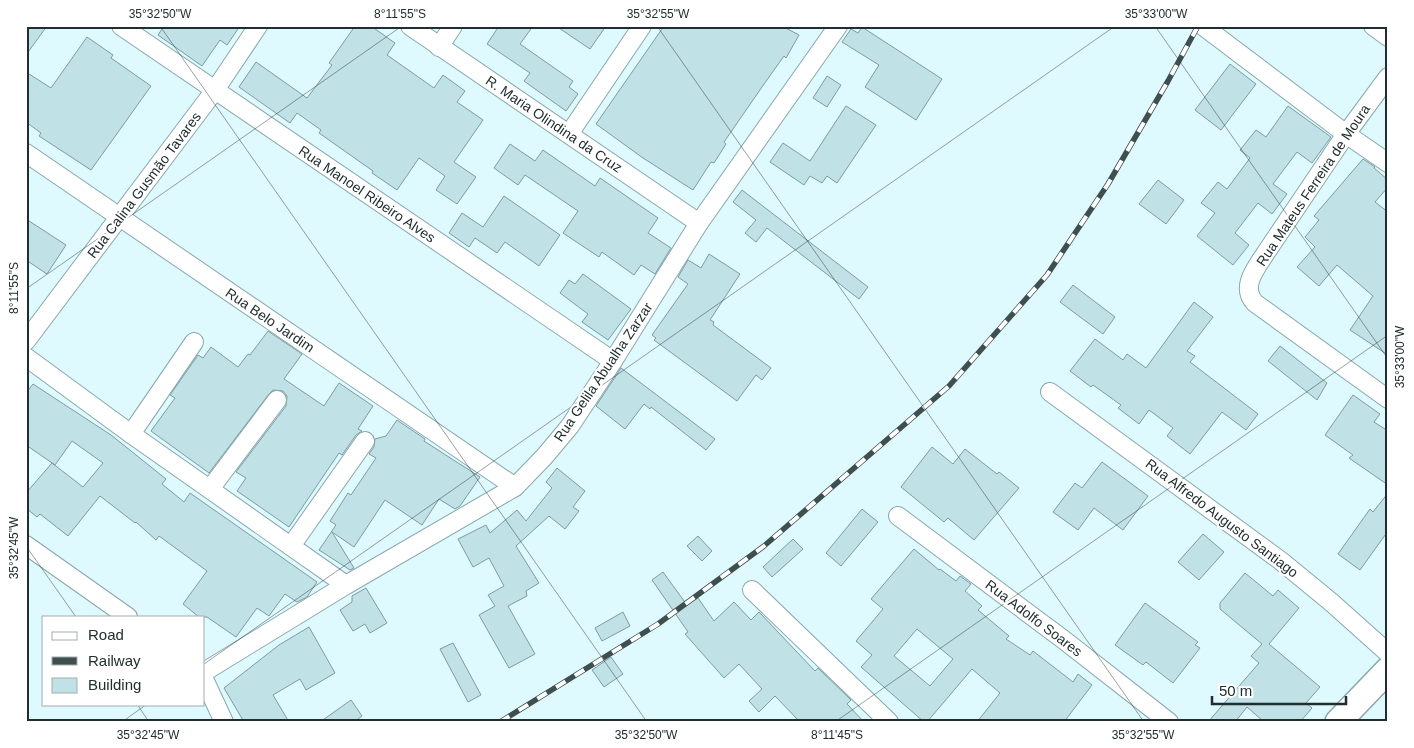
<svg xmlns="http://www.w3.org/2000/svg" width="1414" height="748" font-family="Helvetica,sans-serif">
<rect width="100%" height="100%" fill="#dffafe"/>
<g fill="#c0e1e6" stroke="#7c9ca0" fill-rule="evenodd">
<path d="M26,26h21l-21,29z"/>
<path d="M164,26h76l-13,19 -7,-5 -18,26 -44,-31z"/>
<path d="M355,26h16l24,17 -8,12 47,33 9,-13 22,16 -8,11 26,18 -29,42 22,15 -19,27 -21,-14 9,-14 -26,-18 -22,32 -25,-17 1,-2 -54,-38 2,-3 -24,-17 -7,10 -51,-36 17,-25 51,36 25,-33 -3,-2z"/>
<path d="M499,26h34l-13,18 53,37 -4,6 9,7 -12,17 -42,-30 6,-8 -43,-29z"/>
<path d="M556,26h50l-16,23z"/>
<path d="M664,26h118l17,9 -13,23 -2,-2 -22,31 -38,55 2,2 -12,19 -3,-1 -18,28 -50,-32 -47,-34z"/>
<path d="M862,27l80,52 -26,41 -51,-33 14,-22 -37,-23 9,-13 7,4z"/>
<path d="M87,37l26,18 -2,3 40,28 -60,84 -52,-34 2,-3 -15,-11v-50l25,16z"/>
<path d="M1230,64l26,20 -35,46 -26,-20z"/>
<path d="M827,76l14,9 -14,22 -14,-9z"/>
<path d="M846,106l30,19 -39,58 -10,-7 -5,7 -12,-7 -6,9 -34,-23 13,-19 27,18z"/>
<path d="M1288,106l43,31 -19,26 -15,-11 -24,32 14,10 -15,20 -14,-11 -23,30 14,12 -16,20 -36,-29 18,-23 -14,-10 17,-21 9,7 23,-31 -10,-8 16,-20 10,7z"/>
<path d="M510,144l25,17 8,-11 52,36 5,-8 58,40 -10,15 23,15 -16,26 -14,-9 -7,10 -32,-23 -3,5 -36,-24 15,-22 -53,-36 -7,10 -24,-17z"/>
<path d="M1363,159l12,8 -1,1 14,12v7l-13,15 13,10v143l-38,-25 23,-34 -36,-31 -18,21 -22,-19 18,-20 -10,-10 14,-17 -5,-4z"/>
<path d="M1158,180l26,20 -18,24 -27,-20z"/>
<path d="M742,190l126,97 -9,12 -92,-71 -11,14 -11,-9 11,-13 -23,-18z"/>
<path d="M504,196l56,39 -21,31 -34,-24 -8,11 -22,-15 -6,9 -20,-14 13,-20 21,14z"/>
<path d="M26,219l40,26 -19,29 -21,-14z"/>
<path d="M709,254l31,20 -30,46 4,2 -1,3 58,43 -9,12 -6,-5 -19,26 -83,-61 2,-2 -4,-3 36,-51 -10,-7 10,-17 13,8z"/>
<path d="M583,274l48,35 -23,31 -26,-18 6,-8 -28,-21 9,-13 6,4z"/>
<path d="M1073,285l42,32 -12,17 -43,-32z"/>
<path d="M1194,302l19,15 -26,34 8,5 -5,6 68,52 -12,16 -24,-18 -32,42 -23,-18 6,-8 -24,-18 -10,14 -21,-16 3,-3 -28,-20 -2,2 -21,-16 25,-32 28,21 4,-6 19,14z"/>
<path d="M268,331l34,23 -18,25 40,27 15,-23 34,23 -15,23 4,2 -6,4 -14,20 -3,-2 -50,74 -52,-36 9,-13 -10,-6 50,-66 1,-10 -4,-5 -10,-1 -4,4 -60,79 -58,-42 24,-33 -5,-3 28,-40 5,3 8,-11 27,20 10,-13 2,1z"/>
<path d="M1280,346l47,37 -10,17 -49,-39z"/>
<path d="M621,368l94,71 -9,11 -55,-43 -1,2 -6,-5 -19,25 -29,-23z"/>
<path d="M33,384l78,51 55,44 -4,5 22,18 6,-9 127,89 -10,15 -10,5 -12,-8 -16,22 -12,-8 -21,29 -29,-20h-8l-16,-13 24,-33 -48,-35 -3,4 -20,-18 -1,1 -35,-27 -32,40 -28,-22 -3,3 -11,-9v-15l26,-30 31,24 20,-24 -31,-22 -17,24 -29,-20v-52z"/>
<path d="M1353,395l27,19 -6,8 14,9v54l-39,-27 4,-3 -28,-20z"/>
<path d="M397,420l28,19 -1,2 56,36 -20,29 -5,3 -16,-10 -17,26 -37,-25 -31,47 -22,-15 22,36 -4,2 -31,-20 17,-25 -6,-4 18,-28 3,2 25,-37 -7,-4 5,-7 1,-8 11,-3z"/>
<path d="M932,447l21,17 12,-15 32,25 2,-2 20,16 -45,52 -26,-22 -4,4 -43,-35z"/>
<path d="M1102,462l46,34 -25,34 -29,-22 -16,22 -25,-18 22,-29 7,5z"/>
<path d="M557,468l28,23 -12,16 6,4 -14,18 -16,-13 -33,30 23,37 -13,8 1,5 -19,10 27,48 -26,14 -30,-53 16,-9 -7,-11 16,-9 -15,-28 -16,9 -15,-28 28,-14 4,8 27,-23 9,11 26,-33 -6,-6z"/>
<path d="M1388,493v38l-28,39 -22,-16 32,-45 3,3z"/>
<path d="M862,509l16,13 -37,44 -15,-13z"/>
<path d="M1203,534l21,18 -25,28 -21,-18z"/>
<path d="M698,536l14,15 -10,10 -15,-15z"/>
<path d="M793,539l10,10 -31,28 -9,-10z"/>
<path d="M914,549l25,21 1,-1 16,12 4,-5 11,8 -6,7 17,15 -4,4 31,26 -3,3 24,16 3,-4 40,31 5,-8 14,11 -28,37h-87l23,-29 -28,-24 -45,53h-3l-63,-55 11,-12 -16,-14 27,-32 -12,-10zM917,629l36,30 -23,27 -36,-30z"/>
<path d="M663,572l24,33 11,-7 16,23 20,-19 17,18 8,-8 56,59 3,-3 33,32 -4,4 17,18h-64l-25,-26 -16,16 -10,-11 13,-12 -23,-25 -15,14 -39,-44 3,-2 -36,-52z"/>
<path d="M1245,573l28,23 5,-6 21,18 -30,36 51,43 -14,16 6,5 -12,14h-36l-17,-15 -12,15h-27l51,-59 -8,-7 11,-12 -42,-35v-6z"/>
<path d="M366,588l21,35 -17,10 -5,-9 -12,7 -13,-21 12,-8v-6z"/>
<path d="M1145,603l53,39 -3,3 5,3 -27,35 -27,-21 -3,3 -28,-20z"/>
<path d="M623,612l7,14 -28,15 -7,-13z"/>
<path d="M309,627l26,46 -29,17 -6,-11 -27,16 16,27h-45l-20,-34 55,-43z"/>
<path d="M453,643l28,52 -13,7 -28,-53z"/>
<path d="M611,657l12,17 -19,13 -12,-17z"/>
<path d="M351,700l11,16 -8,6h-34z"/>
</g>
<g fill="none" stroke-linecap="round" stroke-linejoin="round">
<defs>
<g id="minor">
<path d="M121,26l492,335"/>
<path d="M410,26l289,197"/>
<path d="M1203,26l143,108 42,29"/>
<path d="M1373,26l15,11"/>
<path d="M439,47l14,-21"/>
<path d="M1388,77l-42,57 -81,120c-9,14 -25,33 -10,49l133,96"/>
<path d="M569,134l73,-108"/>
<path d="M26,153l489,334"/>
<path d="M26,341l189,-251 43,-64"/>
<path d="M26,357l105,77 215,151"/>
<path d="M1050,392l231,169 50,41 57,51"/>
<path d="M131,434l63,-92"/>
<path d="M210,489l67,-89"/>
<path d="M898,516l166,124 105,82"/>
<path d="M26,545l102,72"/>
<path d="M291,546l74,-105"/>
<path d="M752,590l137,132"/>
<path d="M204,672l142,-87 169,-98 29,-30 26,-31 43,-65 86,-138 139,-197"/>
<path d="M204,679l20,43"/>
</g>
<path id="secondary" d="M1338,722l50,-52"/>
</defs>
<use href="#minor" stroke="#88a8ac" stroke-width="20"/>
<use href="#secondary" stroke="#88a8ac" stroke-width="28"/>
<use href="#minor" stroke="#fff" stroke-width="18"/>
<use href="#secondary" stroke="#fff" stroke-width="25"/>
<defs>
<path id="rail" d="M500,722l158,-98 106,-78 185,-160 98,-111 61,-91 60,-103 30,-55"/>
</defs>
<use href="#rail" stroke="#3f4e4f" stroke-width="5.5"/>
<use href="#rail" stroke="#fff" stroke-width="4" stroke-dasharray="11" stroke-linecap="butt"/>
</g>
<path fill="none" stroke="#212e2f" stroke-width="1" stroke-opacity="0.45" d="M160,26l487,696M657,26l487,696M1155,26l233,333M26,289l376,-263M26,546l50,71M204,664l911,-638M137,704l12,18M122,722l25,-18M835,722l553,-387"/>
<g text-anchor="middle" stroke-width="4.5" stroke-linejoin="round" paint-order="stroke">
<g font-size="14" fill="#212e2f" stroke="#fff">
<text transform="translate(554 124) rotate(34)" y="5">R. Maria Olindina da Cruz</text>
<text transform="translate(144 185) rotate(-53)" y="5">Rua Calina Gusmão Tavares</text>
<text transform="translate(1313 185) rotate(-56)" y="5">Rua Mateus Ferreira de Moura</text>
<text transform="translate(367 194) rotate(34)" y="5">Rua Manoel Ribeiro Alves</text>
<text transform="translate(270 320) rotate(34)" y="5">Rua Belo Jardim</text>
<text transform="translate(603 372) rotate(-56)" y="5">Rua Gelila Abualha Zarzar</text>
<text transform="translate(1222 518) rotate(37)" y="5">Rua Alfredo Augusto Santiago</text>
<text transform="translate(1034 618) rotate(37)" y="5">Rua Adolfo Soares</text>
</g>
</g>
<rect width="1414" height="748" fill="none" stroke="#ffffff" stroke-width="55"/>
<rect x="42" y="616" width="162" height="90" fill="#ffffff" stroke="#a6abac"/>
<rect x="52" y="632" width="25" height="8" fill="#ffffff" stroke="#a6abac"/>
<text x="88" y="640" font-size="15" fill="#212e2f">Road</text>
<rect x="52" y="657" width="25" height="8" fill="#3f4e4f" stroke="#a6abac"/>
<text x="88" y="666" font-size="15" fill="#212e2f">Railway</text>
<rect x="52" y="678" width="25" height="15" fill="#c0e1e6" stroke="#a6abac"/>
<text x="88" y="690" font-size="15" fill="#212e2f">Building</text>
<path d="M1212 696v8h134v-8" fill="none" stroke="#212e2f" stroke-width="2.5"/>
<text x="1219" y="696" font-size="15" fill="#212e2f" stroke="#ffffff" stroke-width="4" paint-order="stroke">50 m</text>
<rect x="28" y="28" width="1358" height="692" fill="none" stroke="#212e2f" stroke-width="2"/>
<g font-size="12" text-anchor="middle" fill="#212e2f">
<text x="160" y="18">35°32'50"W</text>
<text x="400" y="18">8°11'55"S</text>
<text x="658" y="18">35°32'55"W</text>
<text x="1156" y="18">35°33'00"W</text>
<text transform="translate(14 288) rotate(-90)" y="4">8°11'55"S</text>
<text transform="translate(1400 357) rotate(-90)" y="4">35°33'00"W</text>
<text transform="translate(14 548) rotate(-90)" y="4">35°32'45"W</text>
<text x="148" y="739">35°32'45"W</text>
<text x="646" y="739">35°32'50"W</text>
<text x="837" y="739">8°11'45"S</text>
<text x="1143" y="739">35°32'55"W</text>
</g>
</svg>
